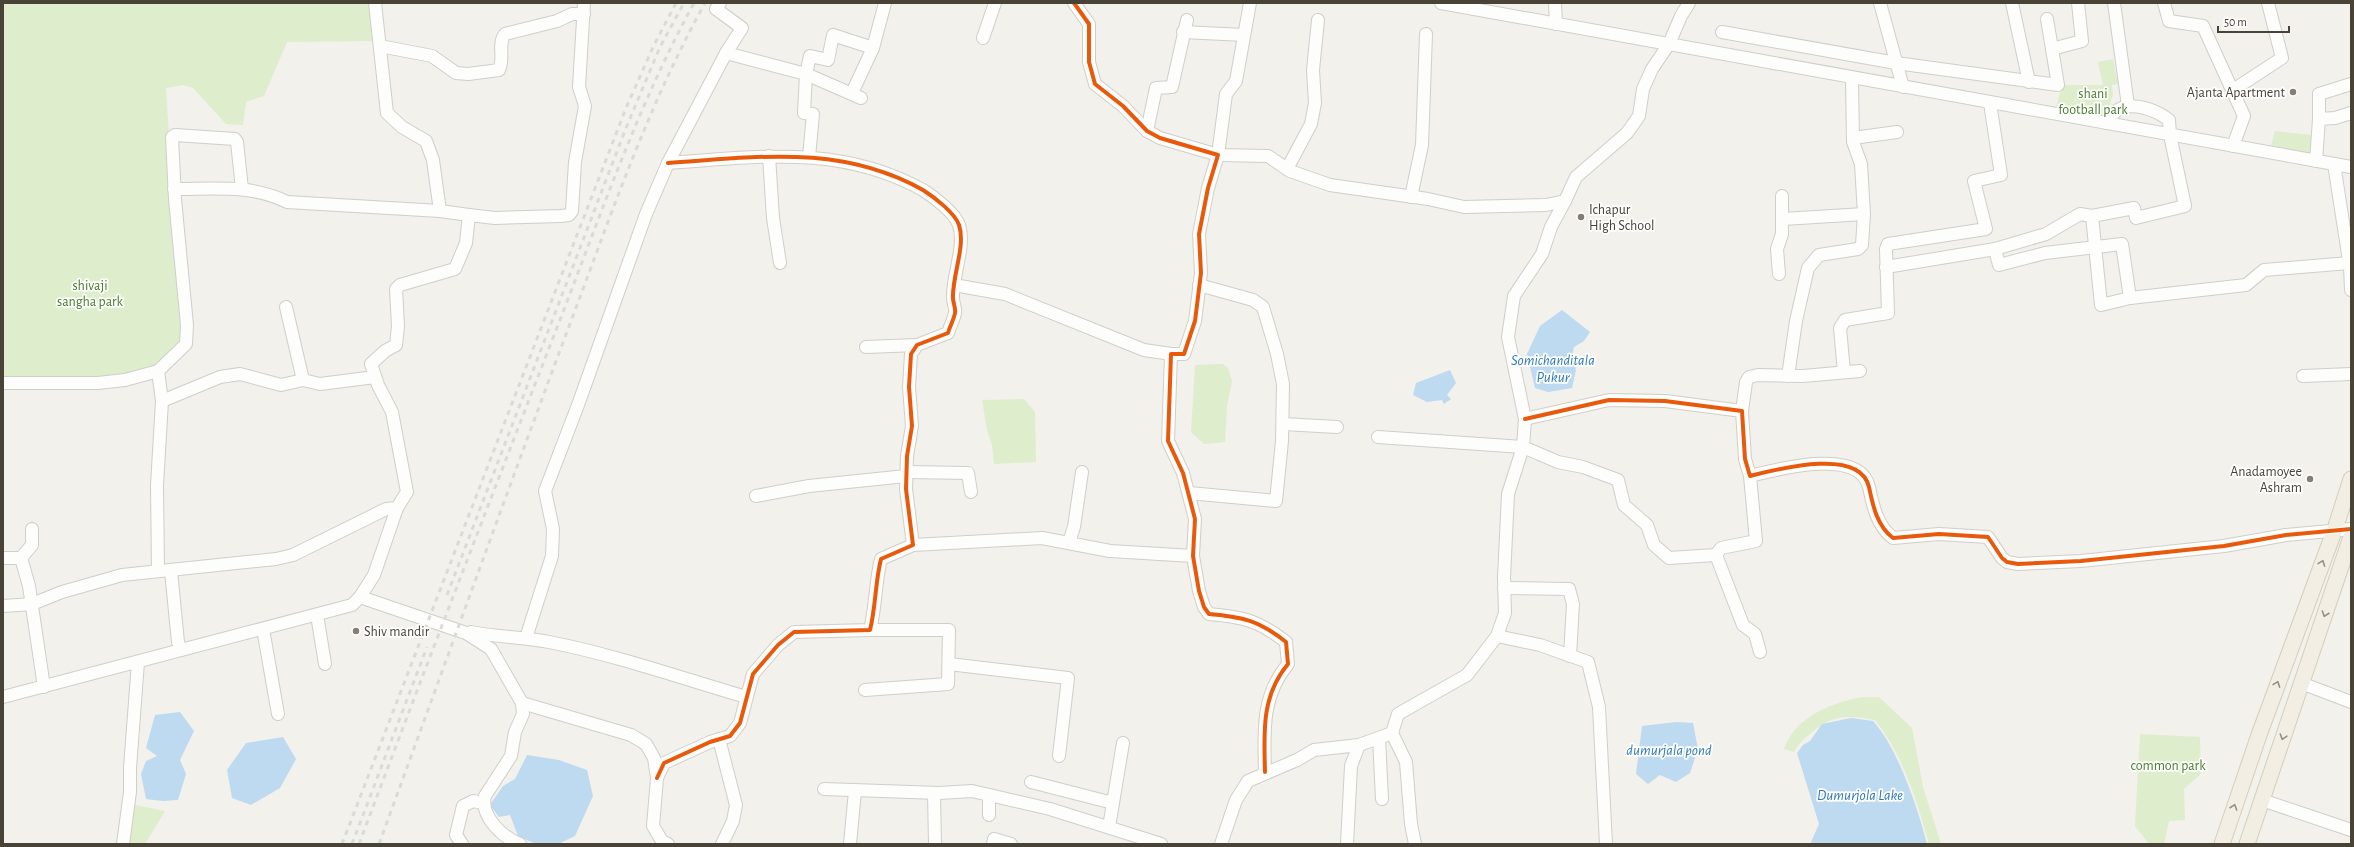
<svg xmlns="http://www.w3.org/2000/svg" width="2354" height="847" font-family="'Alegreya Sans',sans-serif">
<rect width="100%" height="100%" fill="#f2f1ec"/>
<g fill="#deedcc">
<path d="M3,3h369l4,38 -89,1 -23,54 -18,6 -3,23 -17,-1 -33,-36 -10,-3 -17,3 16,253 -24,23 -45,17 -110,-1z"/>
<path d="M2113,59l5,25 -6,1 1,9 -8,26 -49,-12 6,-23h41l-5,-23z"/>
<path d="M2275,131l45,5 -4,21 -46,-8z"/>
<path d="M1223,364l5,4 4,13 -5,25 -2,36 -21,2 -13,-12 4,-67z"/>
<path d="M1024,399l11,13 1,50 -42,2 -2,-19 -5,-15 -5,-30z"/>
<path d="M1861,697h18l33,31 11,59 18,57h-12c-12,-43 -26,-89 -54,-124 -27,-5 -43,-6 -64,13 -7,6 -13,11 -17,19l-10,-3c12,-33 46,-45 77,-52z"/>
<path d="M2140,734l60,3 1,37 -17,15 1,31 -16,1 -5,23h-15l-14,-18z"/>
<path d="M129,804l36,7 -20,33h-21z"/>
</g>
<g fill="#bddaf0">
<path d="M1562,310l28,22 -6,9 -10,6 -2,9 4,14 -4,18 -24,4 -13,-4 -8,-34 13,-28z"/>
<path d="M1450,370l6,13 -9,12 4,4 -7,5 -2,-4 -15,2 -14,-7 3,-12z"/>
<path d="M180,712l14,19 -14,29 6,14 -8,26 -15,1 -17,-2 -5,-25 5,-13 11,-5 -11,-8 9,-33z"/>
<path d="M1851,718l22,3c25,27 45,88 54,123h-115l-1,-2 8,-18 -22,-71 6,-8 7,-4 12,-17z"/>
<path d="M1676,722l17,1 5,26 -8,24 -14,9 -16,-7 -12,9 -12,-10 6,-48z"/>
<path d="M283,737l13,22 -16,29 -29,17 -19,-7 -5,-28 19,-27z"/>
<path d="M527,755l32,5 28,10 6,26 -18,40 -17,8h-22l-18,-8 -8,-21 -11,2 -9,-12 13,-19 12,-7z"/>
</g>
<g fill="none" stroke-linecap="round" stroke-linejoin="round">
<defs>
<g id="minor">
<path d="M375,3l12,110 15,14 24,14 7,19 7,51"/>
<path d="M1074,3l15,21v38l6,22 28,22 24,25 13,7 58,17 -10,33 -9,46 2,39 -6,48 -11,33h-13l-3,87 15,32 12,46 -2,37 6,35 5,16 5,7c34,3 49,6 77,28l2,22c-27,32 -24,69 -23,108"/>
<path d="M1250,3l-14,78 -10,13 -8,61 50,1 22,15 40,14 98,14 36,8 82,-2 19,-4 11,-24 51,-44 12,-17 4,-27 9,-20 17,-25 12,-28 8,-13"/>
<path d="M1441,3l910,164"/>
<path d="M1555,3l1,21"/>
<path d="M1880,3l23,84"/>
<path d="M2012,3l17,79"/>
<path d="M2114,3l14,103"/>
<path d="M2164,3l5,18 34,5 41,90 -11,30"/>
<path d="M2047,19l5,30"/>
<path d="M1183,32l61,3"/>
<path d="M1722,32l174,31 162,22 -6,-36 30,-8 -4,-38"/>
<path d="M983,38l12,-35"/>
<path d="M380,46l52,10 24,17 12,1 31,-4c6,-12 -2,-26 6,-36l52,-13 15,-7h12"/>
<path d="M726,53l80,21 55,24"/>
<path d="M2233,90l49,-32 -14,-55"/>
<path d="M852,93l21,-45 12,-45"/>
<path d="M2319,119l16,-1 16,-5"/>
<path d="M1147,131l9,-43 16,-1 15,-67"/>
<path d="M1853,138l44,-6"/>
<path d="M769,156l4,62 7,45"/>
<path d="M809,157l4,-43 -9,-1 2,-39 4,-18 18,4 5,-25 40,13"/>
<path d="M2316,161l3,-42v-25l32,-10"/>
<path d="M2334,164l16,103 1,23"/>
<path d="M1287,169l24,-45 4,-21 -2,-33 5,-50"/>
<path d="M174,189c39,0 77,-5 113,13l153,9 29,4 -3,28 -11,26 -55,16 -4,4 2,37 -2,19 -11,6 -14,13 7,21 14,27 15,80 -10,16 -23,67 -14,22"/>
<path d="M1411,197l11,-52 4,-111"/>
<path d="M469,215l26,3 66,-2 8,-1 3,-4 3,-49 10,-56 -6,-19 5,-84"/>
<path d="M2092,216l9,89 29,-7 116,-13 18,-15 85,-7"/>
<path d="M1783,219l81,-5"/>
<path d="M1995,249l51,-15 34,-20 12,2 42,-8 2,10 49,-12 -15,-71 -1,-15c-13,-10 -38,-20 -53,-9 -3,3 -7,9 -10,12"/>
<path d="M1886,267l109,-18 4,16 46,-12 77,-9 8,54"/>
<path d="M1779,274l-2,-25 5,-15v-38"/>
<path d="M954,285l51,9 139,56 27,4"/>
<path d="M286,307l17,73"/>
<path d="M866,347l51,-2"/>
<path d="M1844,372l-4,-44 5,-8 43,-7 -2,-64 2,-5 98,-15 -12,-48 27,-6 -11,-72"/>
<path d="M1788,376l8,-55 12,-53 11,-13 39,-6 4,-4 2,-31 -3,-50 -8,-22 -1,-64"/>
<path d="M2303,376l48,-2"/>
<path d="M3,383h95l27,-3 33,-9 28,-27 1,-19 -12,-126 -3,-62 3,-2 60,4 2,3 5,47"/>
<path d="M162,401l58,-24 20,-3 41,11 22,-5 17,4 55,-7"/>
<path d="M1742,411l4,-29 3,-5 9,-2 45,1 57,-5"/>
<path d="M1525,419l84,-19 56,1 77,10 3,48 5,17c28,-7 110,-29 119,11 4,19 8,39 24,51l46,-4 49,3 14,21 5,4 11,2 63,-3 143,-15 62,-11 65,-6"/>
<path d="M1283,424l54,3"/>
<path d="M1378,437l145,10 35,15 25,5 35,13 6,25 23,20 7,20 15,13 47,-3 5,-7 35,-7 -6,-65"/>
<path d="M907,472l61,1 3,19"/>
<path d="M1189,493l87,8 6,-60 1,-57 -6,-30 -14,-47 -10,-7 -54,-15"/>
<path d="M756,496l53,-10 97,-10"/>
<path d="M1069,542l5,-15 8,-55"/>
<path d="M913,545l129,-7 68,13 83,5"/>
<path d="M1716,555l27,70 12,9 5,18"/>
<path d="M3,558h18l8,28 15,101"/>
<path d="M21,558l11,-13v-16"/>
<path d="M158,571l-1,-86 5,-84 -4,-30"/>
<path d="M171,571l7,71 3,8"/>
<path d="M1504,588l65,1 4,15 -3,52"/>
<path d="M3,606l29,-2 30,-12 60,-17 154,-16 17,-4 93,-46 11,-1"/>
<path d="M317,615l8,49"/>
<path d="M263,629l15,85"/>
<path d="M471,632c26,5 52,5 78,10 67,13 132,36 197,55"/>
<path d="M1497,636l43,9 48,17 11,45 7,137"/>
<path d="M526,638l26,-82 1,-27 -8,-38 33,-86 68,-191 22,-51 58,-110 16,-25 -26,-19 4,-6"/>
<path d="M949,664l119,14 -9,78"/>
<path d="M2301,683l50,19"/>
<path d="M865,690l83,-6 1,-54h-79"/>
<path d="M3,697l349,-92 8,-8 106,36 25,16 31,54 1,11 -8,18 -4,24 -26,40c-5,20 17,41 35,48"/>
<path d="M522,703l109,32 15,9 8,14 3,20 -4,48 9,15 6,3"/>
<path d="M1392,733l14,29 5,62 4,20"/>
<path d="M1379,738l3,61"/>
<path d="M719,739l17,66 -3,16 -11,23"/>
<path d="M657,778l7,-15 46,-21 20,-6 10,-13 13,-49 25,-29 16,-13 76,-2c6,-24 5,-47 11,-71l32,-14 -7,-56 1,-33 5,-30 -3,-39 2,-33 6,-9 31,-12c2,-7 6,-14 7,-20 1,-5 -2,-10 -2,-15 -1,-22 13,-52 6,-73 -4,-12 -25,-28 -36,-35 -83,-46 -165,-33 -255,-27"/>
<path d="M1031,782l82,21"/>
<path d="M824,789l115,4 33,-2 78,18 111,35"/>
<path d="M934,793l1,51"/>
<path d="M989,795v20"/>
<path d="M2262,800l89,30"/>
<path d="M1109,827l14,-84"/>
<path d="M123,844l7,-52v-24l8,-106"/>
<path d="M462,844l-6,-9 7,-29 10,-5 10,2"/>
<path d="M850,844l5,-53"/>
<path d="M993,844l1,-5 17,5"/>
<path d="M1221,844l15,-44 12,-19 49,-21 17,-10 45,-5"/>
<path d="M1347,844l4,-78 8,-21 33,-12 6,-19 69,-39 30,-39 8,-23 -1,-36 4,-83 15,-47 2,-28 -17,-82 6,-41 28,-42 9,-27 14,-26"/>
</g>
<g id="major">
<path d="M2222,844l37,-109 76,-206 16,-50"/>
<path d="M2247,844l104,-307"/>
</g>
</defs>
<use href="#minor" stroke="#d0ceca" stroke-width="14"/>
<use href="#major" stroke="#d4cdb9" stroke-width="17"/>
<use href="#minor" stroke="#fdfdfc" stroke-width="12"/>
<use href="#major" stroke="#f2eee4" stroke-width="15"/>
<g stroke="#dadad9" stroke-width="3" stroke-dasharray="5 5" stroke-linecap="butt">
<path d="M447,595l179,-467 34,-81 24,-44"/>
<path d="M342,844l284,-736 28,-63 22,-42"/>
<path d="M352,844l75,-197"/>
<path d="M359,844c65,-173 132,-346 199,-519 42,-108 80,-220 136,-322"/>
<path d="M379,844c62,-169 123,-338 186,-507 43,-113 81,-228 140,-334"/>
</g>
<defs>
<g id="cycleway">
<path d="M1074,3l15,21v38l6,22 28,22 24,25 13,7 58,17 -10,33 -9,46 2,39 -6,48 -11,33h-13l-3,87 15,32 12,46 -2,37 6,35 5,16 5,7c34,3 49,6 77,28l2,22c-27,32 -24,69 -23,108"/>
<path d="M1525,419l84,-19 56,1 77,10 3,48 5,17c28,-7 110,-29 119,11 4,19 8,39 24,51l46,-4 49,3 14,21 5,4 11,2 63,-3 143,-15 62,-11 65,-6"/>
<path d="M657,778l7,-15 46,-21 20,-6 10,-13 13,-49 25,-29 16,-13 76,-2c6,-24 5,-47 11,-71l32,-14 -7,-56 1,-33 5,-30 -3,-39 2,-33 6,-9 31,-12c2,-7 6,-14 7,-20 1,-5 -2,-10 -2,-15 -1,-22 13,-52 6,-73 -4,-12 -25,-28 -36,-35 -83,-46 -165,-33 -255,-27"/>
</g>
</defs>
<use href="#cycleway" stroke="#fff" stroke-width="6"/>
<use href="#cycleway" stroke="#e8590c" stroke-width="4"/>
</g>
<defs><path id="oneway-chevron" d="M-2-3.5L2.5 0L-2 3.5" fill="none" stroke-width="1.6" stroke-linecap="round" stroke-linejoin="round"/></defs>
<g stroke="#958f85">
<use href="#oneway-chevron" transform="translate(2322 563) rotate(-69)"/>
<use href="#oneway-chevron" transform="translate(2325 614) rotate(109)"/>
<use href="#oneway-chevron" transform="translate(2277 684) rotate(-70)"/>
<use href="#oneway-chevron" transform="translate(2283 737) rotate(108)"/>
<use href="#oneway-chevron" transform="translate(2234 807) rotate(-71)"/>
</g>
<g fill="#847f76" stroke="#fff" stroke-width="1.5">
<circle cx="2293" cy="92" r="4"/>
<circle cx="1581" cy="217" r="4"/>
<circle cx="2310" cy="479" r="4"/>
<circle cx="356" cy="631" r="4"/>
</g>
<g text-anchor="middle" stroke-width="3.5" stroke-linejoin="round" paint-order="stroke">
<g font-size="14" fill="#494237" stroke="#fff" text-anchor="end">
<text x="2285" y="97">Ajanta Apartment</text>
<text x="1589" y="214" text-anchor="start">Ichapur<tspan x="1589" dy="16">High School</tspan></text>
<text x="2302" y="476">Anadamoyee<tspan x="2302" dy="16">Ashram</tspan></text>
<text x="364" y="636" text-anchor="start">Shiv mandir</text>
</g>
<g font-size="14" fill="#467b29" stroke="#fff">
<text x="2093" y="98">shani<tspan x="2093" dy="16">football park</tspan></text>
<text x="90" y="290">shivaji<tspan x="90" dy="16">sangha park</tspan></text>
<text x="2168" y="770">common park</text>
</g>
<g font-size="15" font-style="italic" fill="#2f79b6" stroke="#fff">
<text x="1553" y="365">Somichanditala<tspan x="1553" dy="17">Pukur</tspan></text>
<text x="1669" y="755">dumurjala pond</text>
<text x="1860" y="800">Dumurjola Lake</text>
</g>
</g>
<rect width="2354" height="847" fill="none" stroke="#494237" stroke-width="8"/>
<path d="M2218 26v6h71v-6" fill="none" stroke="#494237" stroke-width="2"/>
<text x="2224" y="26" font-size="12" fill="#494237" stroke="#ffffff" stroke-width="3" paint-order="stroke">50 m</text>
</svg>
